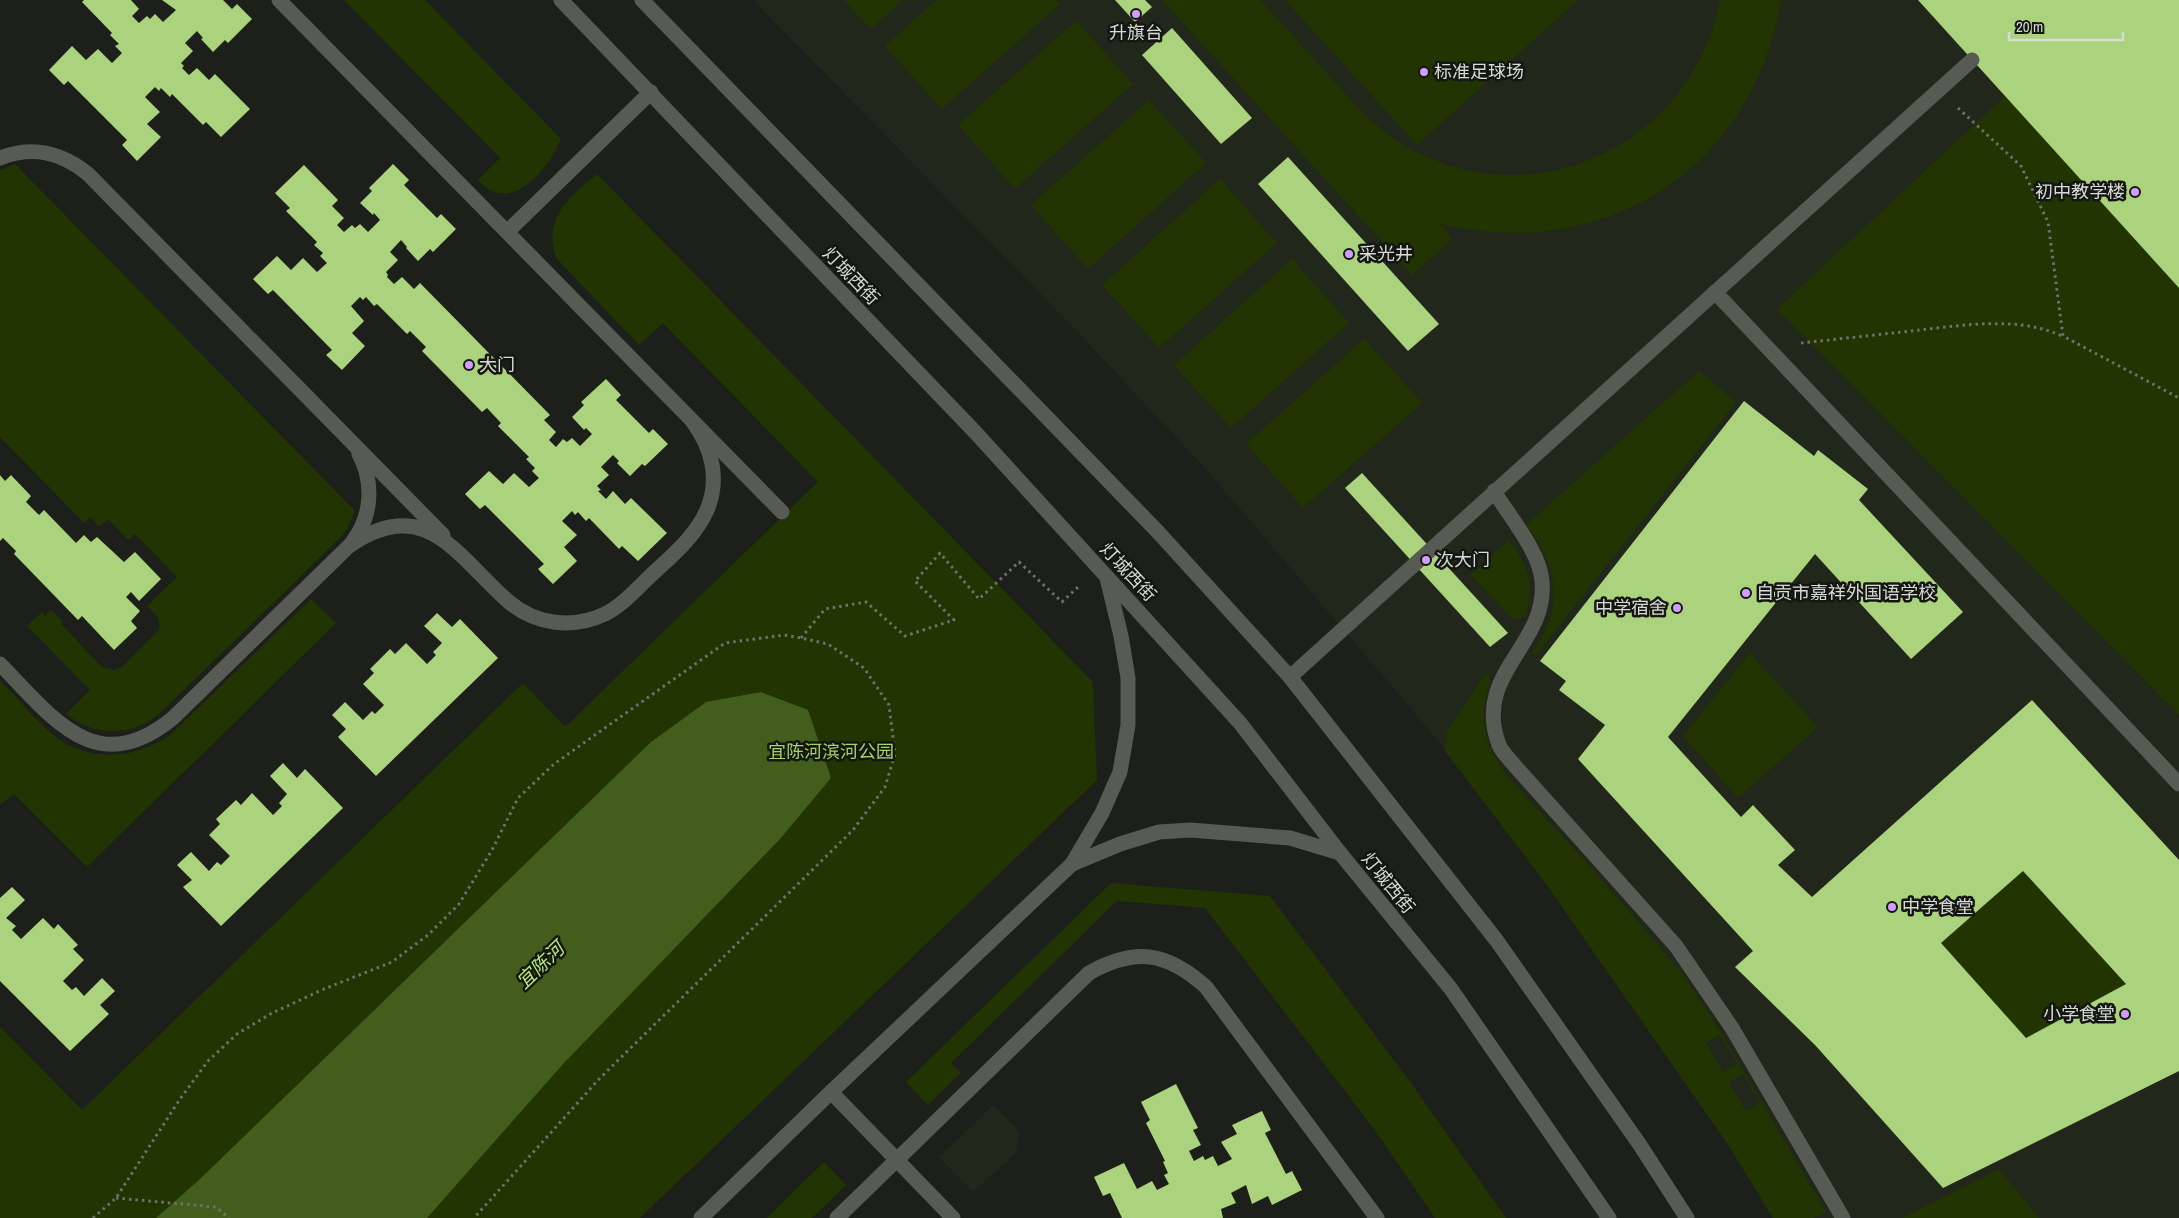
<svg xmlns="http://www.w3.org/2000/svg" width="2179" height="1218" font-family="'Archivo Narrow','Noto Sans SC',sans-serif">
<rect width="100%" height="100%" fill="#1d201a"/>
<g fill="#21271b">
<path d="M753,0h1426v1218h-400l-233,-334 -61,-84 -65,-81 -216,-252 -132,-141z"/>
<path d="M993,1105l27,27v2l-5,20 -42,38 -34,-35z"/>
</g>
<g fill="#213402" fill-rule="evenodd">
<path d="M344,0h81l136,139c-12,30 -51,78 -83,41l22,-22z"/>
<path d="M844,0h59l-32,29z"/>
<path d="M936,0h120l4,4 -118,105 -57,-63z"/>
<path d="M1162,0h98c24,26 48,52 72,79 22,24 43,49 72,66 129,76 288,0 316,-145h61c-28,169 -175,263 -341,224l12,15 -40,36z"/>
<path d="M1285,0h293l-161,145z"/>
<path d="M1076,21l57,63 -118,105 -57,-64z"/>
<path d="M2005,96l174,185v434l-402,-406z"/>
<path d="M1149,100l57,63 -118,106 -57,-64z"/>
<path d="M15,164l340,347 -8,18 -7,9 -181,176c-29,23 -64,23 -93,0l24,-24 -63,-64 15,-14 3,4 6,-6 12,12 -2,2 42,44 12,2 7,-3 37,-37c2,-12 -4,-16 -12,-24l30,-29 -42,-43 -7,6 -20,-21 -9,8 -9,-10 -6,6 -84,-86v-267z"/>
<path d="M597,174l496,508 4,98 -457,438h-640v-191l82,83 441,-427 42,44 253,-245 -155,-159 -24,22 -82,-86c-16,-39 12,-62 40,-85z"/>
<path d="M1220,179l57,64 -118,105 -57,-63z"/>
<path d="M1292,259l57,64 -118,105 -57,-63z"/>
<path d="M1364,339l58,64 -119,105 -57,-64z"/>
<path d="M1699,371l37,31 -200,253 -4,-2c6,-10 15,-22 18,-34 10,-36 -2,-67 -24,-94z"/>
<path d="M1509,540c20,26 26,45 16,77l-12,2 -42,-44z"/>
<path d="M311,599l25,24 -249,244 -73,-73 -14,11v-125c18,18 42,49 63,62 34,20 74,15 106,-6z"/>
<path d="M1750,653l68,74 -80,71 -55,-62z"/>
<path d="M1485,674l6,1 -8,35 2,19 5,20 16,26 88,96 88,102 40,61 104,178 -12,6h-41l-46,-75 -181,-259 -101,-133 2,-19zM1720,1035l17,29 -14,8 -17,-29zM1743,1074l17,29 -14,8 -17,-29z"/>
<path d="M2023,871l103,113 -100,54 -85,-95z"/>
<path d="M1111,883l159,13 141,187 95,135h-71l-58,-85 -172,-225 -88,-7 -166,162 10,10 -33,32 -22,-23z"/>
<path d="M824,1162l22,23 -34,33h-45z"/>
<path d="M1999,1169l40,49h-137z"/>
</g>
<path fill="#425d1c" d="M761,692l47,18 23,68 -51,61 -216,224 -137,155h-271l44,-39 451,-437 55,-40z"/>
<g fill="#abd27c" fill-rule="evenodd">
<path d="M84,0h47l8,9 -7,7 7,7 8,-7 3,3 5,-5 8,8 13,-12 -14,-10h61l9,9 5,-5 15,15 -24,24 -3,-3 -12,12 -12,-13 2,-1 -6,-7 -12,12 8,8 -12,12 3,3 -2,2 7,7 8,-7 12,12 6,-6 35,35 -29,28 -15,-15 -3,3 -31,-31 -2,3 -9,-9 -2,3 -4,-4 -10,10 15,15 -13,12 14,13 -24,24 -15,-16 5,-5 -59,-59 -4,4 -15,-15 23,-24 14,14 12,-11 14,14 10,-10 -7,-7 4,-2 -9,-9 2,-2 -30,-31z"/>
<path d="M1115,0h30l7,7 -17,15z"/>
<path d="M1918,0h261v288z"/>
<path d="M1172,28l80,90 -31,26 -79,-89z"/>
<path d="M1288,157l151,167 -31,27 -150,-167z"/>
<path d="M393,164l16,16 -5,5 33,33 4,-4 15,15 -23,23 -3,-3 -12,12 -12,-13 1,-1 -6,-7 -11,12 8,8 -12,12 2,3 -1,2 7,7 8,-7 12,12 6,-6 130,132 -6,5 12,12 -7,8 7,7 7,-8 4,3 5,-4 8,8 12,-12 -6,-6 -2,2 -12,-13 12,-12 -3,-3 25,-23 15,16 -5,5 33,33 4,-4 15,15 -23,22 -3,-2 -12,12 -13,-13 2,-2 -6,-6 -12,12 8,8 -12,11 4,4 -3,1 8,8 7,-8 12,13 6,-6 36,35 -29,28 -16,-15 -3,3 -30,-31 -3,3 -8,-9 -3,3 -3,-4 -10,10 15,14 -13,12 13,14 -24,23 -15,-15 6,-5 -59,-59 -5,4 -15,-15 24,-23 14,13 11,-11 15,14 10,-9 -7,-7 3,-3 -9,-9 3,-2 -31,-31 3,-3 -14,-15 -5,4 -60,-61 4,-4 -16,-16 -3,3 -30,-30 -3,2 -8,-9 -3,3 -3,-3 -9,9 13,15 -12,12 13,13 -23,24 -16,-15 6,-5 -59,-60 -5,4 -15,-15 24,-23 14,14 12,-12 14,14 10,-9 -7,-7 3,-3 -9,-8 3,-3 -31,-31 4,-3 -15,-15 29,-28 34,35 -6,6 12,12 -7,7 7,7 8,-7 3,3 5,-4 8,8 12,-12 -6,-7 -1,2 -13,-12 12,-12 -3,-3z"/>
<path d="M1744,401l70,55 4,-6 50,39 -9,11 104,112 -52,47 -96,-105 -147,183 73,80 12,-12 42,45 -17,15 34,32 220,-197 147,160v211l-236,117 -128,-143 -80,-78 18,-16 -175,-192 27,-34 -46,-35 7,-9 -26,-20zM2023,871l103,113 -100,54 -85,-95z"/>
<path d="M1362,473l146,160 -18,14 -145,-159z"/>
<path d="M0,475l5,6 6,-6 20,21 -5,6 13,13 5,-5 32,33 8,-8 7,7 6,-5 27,25 11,-10 26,27 -22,22 -8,-9 -5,5 14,14 -9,10 6,7 -23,22 -32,-34 -4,4 -64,-66 2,-3 -13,-13 -3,3z"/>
<path d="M437,613l15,14 8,-8 38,39 -122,118 -38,-39 8,-8 -14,-14 13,-13 18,18 9,-9 3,3 9,-9 -21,-21 11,-11 -4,-4 20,-20 5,5 11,-11 21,21 9,-9 -3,-3 9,-9 -18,-17z"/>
<path d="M283,763l14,15 8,-9 38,39 -122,118 -38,-39 9,-7 -15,-15 14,-13 18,19 8,-9 4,3 9,-9 -21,-21 11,-11 -4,-5 20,-19 5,5 11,-12 21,22 9,-9 -3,-3 8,-9 -17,-18z"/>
<path d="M12,887l13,13 -19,18 10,8 -4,4 9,9 22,-21 11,11 4,-5 20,21 -5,4 11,11 -21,21 9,9 4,-3 8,9 18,-18 13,13 -15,14 9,9 -39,37 -70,-70v-83z"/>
<path d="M1176,1084l22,44 -5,2 8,15 -12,6 5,10 9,-5 2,4 8,-4 5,10 14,-7 -11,-17 16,-8 -5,-9 30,-14 9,19 -6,3 21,41 6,-3 10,19 -30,15 -4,-9 -16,8 -6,-19 -15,8 5,10 -15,6 2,9h-101l-12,-25 -7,3 -9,-19 30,-14 13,26 15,-8 5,9 12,-6 -5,-9 4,-2 -5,-11 2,-1 -19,-38 4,-3 -9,-18z"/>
</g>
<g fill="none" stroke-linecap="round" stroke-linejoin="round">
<g stroke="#6f716c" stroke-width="3" stroke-dasharray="2.5 4" stroke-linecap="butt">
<path d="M1958,108l63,58 27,56 15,114 116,62"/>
<path d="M1801,343c37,-4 74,-8 110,-12 49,-5 105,-16 151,5"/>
<path d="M801,638l24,-29 41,-7 39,34 49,-16 -39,-39 25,-28 39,46 40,-37 43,40 17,-16"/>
<path d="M116,1198l100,9 13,11"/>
<path d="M93,1218l23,-20 64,-99 28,-38 29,-27 35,-21 52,-24 68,-27 36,-27 31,-31 33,-54 26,-52 36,-34 171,-121 59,-8 17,3 27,6 36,24 25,37 6,49 -10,33 -32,43 -253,248 -126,140"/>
</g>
<g stroke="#575b53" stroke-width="15">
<path d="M279,0l503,512"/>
<path d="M561,0l414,432 265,291 100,130 111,136 158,229"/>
<path d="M642,0l516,532 132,145 207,264 143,204 47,73"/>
<path d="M0,158c33,-13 61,-6 88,16l355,361"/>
<path d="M507,232l144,-140"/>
<path d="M1715,292l464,492"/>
<path d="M1494,491c15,25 46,61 48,90 6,65 -70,92 -43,164 3,7 11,15 16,21l161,180 56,82 111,190"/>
<path d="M353,541c19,-25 21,-59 6,-87"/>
<path d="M0,664c53,54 96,117 173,54l176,-172c77,-54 109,12 160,56 27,23 64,27 96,12 14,-7 26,-19 38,-31 22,-22 51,-43 64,-73 13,-31 5,-62 -14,-88"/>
<path d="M1290,677l682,-617"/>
<path d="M1072,864l48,-20 39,-12 31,-2 100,8 50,15"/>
<path d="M831,1092l122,126"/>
<path d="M701,1218l130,-126 241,-228 30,-51 18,-41 8,-47v-47l-7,-42 -14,-58"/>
<path d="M837,1218l252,-245c47,-26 78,-21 117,14l171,231"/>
</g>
</g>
<g fill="#d29dfd" stroke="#141711" stroke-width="2">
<circle cx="1136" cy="14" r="5"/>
<circle cx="1424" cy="72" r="5"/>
<circle cx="2135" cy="192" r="5"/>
<circle cx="1349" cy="254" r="5"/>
<circle cx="469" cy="365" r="5"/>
<circle cx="1426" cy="560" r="5"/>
<circle cx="1746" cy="593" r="5"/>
<circle cx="1677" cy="608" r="5"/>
<circle cx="1892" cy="907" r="5"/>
<circle cx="2125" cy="1014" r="5"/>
</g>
<g text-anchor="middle" stroke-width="5" stroke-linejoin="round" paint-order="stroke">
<g font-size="18" fill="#d8dad6" stroke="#141711" text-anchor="start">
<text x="1136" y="39" text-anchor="middle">升旗台</text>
<text x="1434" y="78">标准足球场</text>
<text x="2125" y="198" text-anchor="end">初中教学楼</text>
<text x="1359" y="260">采光井</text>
<text x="479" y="371">大门</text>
<text x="1436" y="566">次大门</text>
<text x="1756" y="599">自贡市嘉祥外国语学校</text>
<text x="1667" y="614" text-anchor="end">中学宿舍</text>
<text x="1902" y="913">中学食堂</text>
<text x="2115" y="1020" text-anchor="end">小学食堂</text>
</g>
<g font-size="18" fill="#d8dad6" stroke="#141711">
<text transform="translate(851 276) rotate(46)" y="6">灯城西街</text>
<text transform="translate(1128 572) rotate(47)" y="6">灯城西街</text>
<text transform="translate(1388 883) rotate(51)" y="6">灯城西街</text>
</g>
<g font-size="18" fill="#a5d565" stroke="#141711">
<text x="831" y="758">宜陈河滨河公园</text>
</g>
<g font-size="19" font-style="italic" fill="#b9eb7b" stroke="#141711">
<text transform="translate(540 965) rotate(-44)" y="7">宜陈河</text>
</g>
</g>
<path d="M2009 32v8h114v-8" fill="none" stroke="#d8dad6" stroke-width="2.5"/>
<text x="2016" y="32" font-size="15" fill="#d8dad6" stroke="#141711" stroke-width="4" paint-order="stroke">20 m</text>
</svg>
